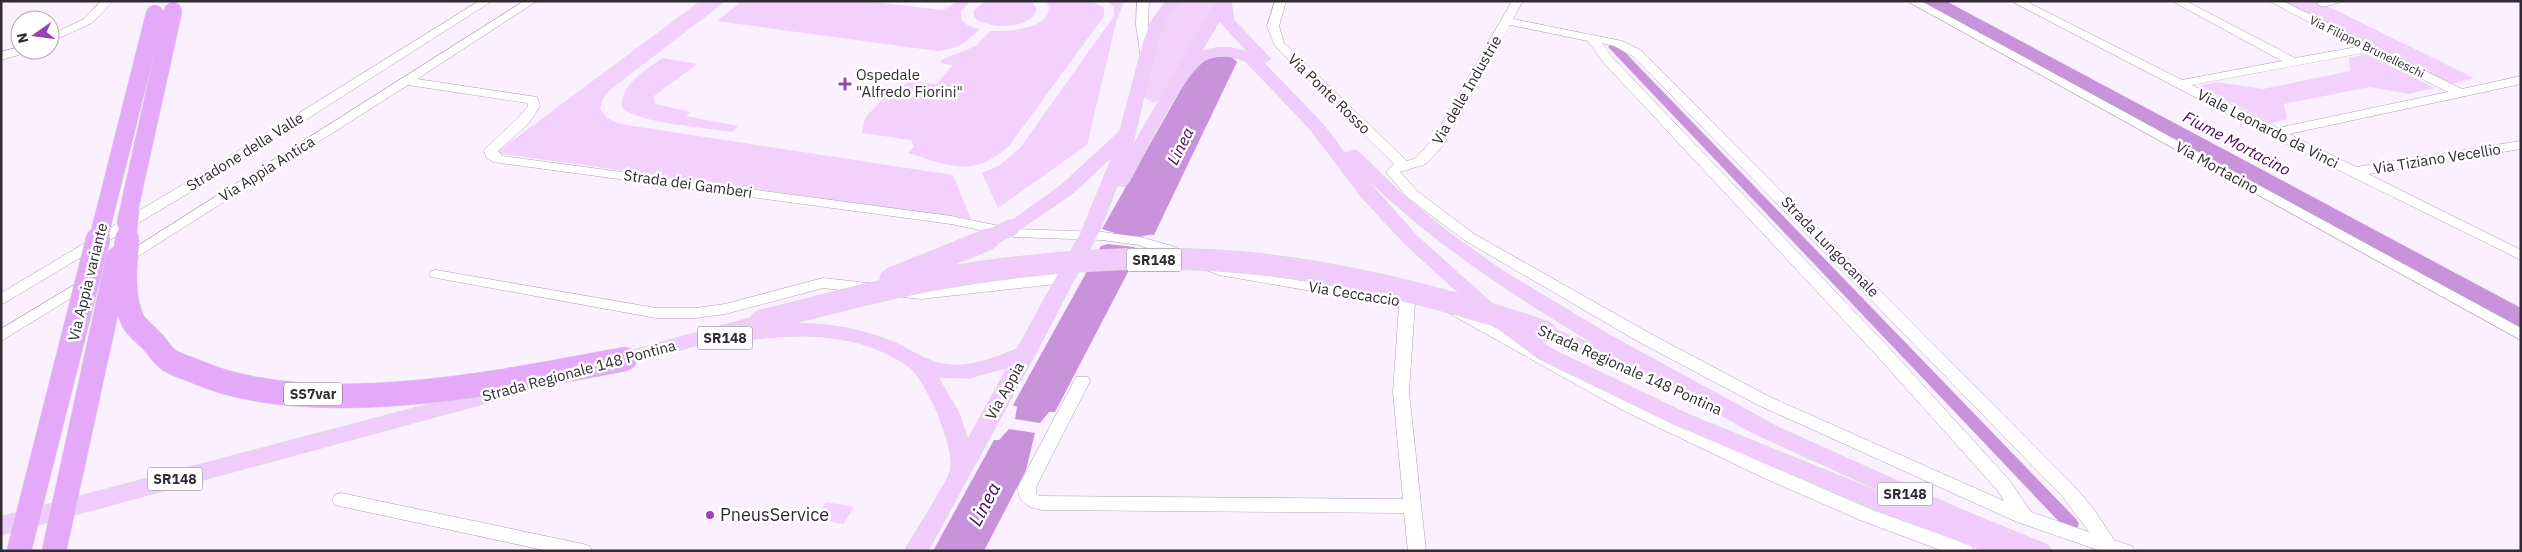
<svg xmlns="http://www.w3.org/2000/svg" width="2522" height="552" font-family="'IBM Plex Sans',sans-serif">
<rect width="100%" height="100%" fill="#fbf0ff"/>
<g fill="#f2d1fd">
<path d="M700,1h26l-115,88 -8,10 -3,10 7,9 13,6 333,51 18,44 -475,-66z"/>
<path d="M742,1h123l78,9 15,-9h12l-9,10v8l6,6 12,4c-13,15 -23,20 -42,22l-220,-30z"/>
<path d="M985,1h46l6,8c-5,21 -50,21 -63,8v-7z"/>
<path d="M1046,1h45l13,7v8l-95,130c-36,32 -59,20 -101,7l6,-6 -3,-7 -49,-7 3,-15 19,-21 8,1 16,-17 28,3 17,-19 -13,-2 3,-4 33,-13 14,-15c17,0 58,0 59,-24z"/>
<path d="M1107,1h17l-8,22 -29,122 -89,63 -16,-35 18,-8 20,-17 94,-132v-9z"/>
<path d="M1179,1h41l-57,100 -11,1 -8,-5c7,-38 11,-65 35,-96z"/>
<path d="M2281,1h36l157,77 -24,6z"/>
<path d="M2366,54l69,34 -26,6 -39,-7 -86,17 3,15 -16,4 -72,-37 17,-4 47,7 87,-18 -1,-13z"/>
<path d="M662,58l35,6 -43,32 1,8 36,8 -5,4 52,10 -6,6c-28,-5 -90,-8 -110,-24 -2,-24 23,-37 40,-50z"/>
<path d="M826,502l28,5 -11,17 -28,-5z"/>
</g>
<g fill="#c993dc">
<path d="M1921,1h25l575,307v20z"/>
<path d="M1231,56l6,6 -83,173c-6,-1 -10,2 -16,2 -13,1 -24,-5 -36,-8l87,-154c15,-17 20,-18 42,-19z"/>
<path d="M1108,244l26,3 5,4 -84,161h-6l-9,11 -25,-4 2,-12 -4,-2 88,-159z"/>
<path d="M1009,429l26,4 -9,37 -42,81h-51l61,-111h5z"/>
</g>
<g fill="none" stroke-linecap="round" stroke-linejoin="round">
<path fill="#c993dc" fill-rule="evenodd" d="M1613,43l4,1 460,476 2,4 -2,4 -6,2 -6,-2 -456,-480 -1,-2z"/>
<defs>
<g id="minor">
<path d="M101,1h12l-21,22 -42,19v-7l34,-16z"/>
<path d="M479,1h13l-273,174 -218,130v-12l208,-124z"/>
<path d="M524,1h13l-120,78 120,18 3,9 -11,17 -31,28 4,5 449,60 63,13 88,3 38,5 29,8 54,22 189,33 3,3 -6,89 17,159h-18l-4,-38 -362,-3c-14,-3 -24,-7 -24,-23l56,-106 2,-4h12l2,4 -54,106v6l3,3 364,3 -10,-107 6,-86 -180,-31 -80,-30 -37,-5 -88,-3 -63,-13 -458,-62 -7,-5 -2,-7 35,-33 9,-11 -1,-3 -119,-18 -282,179h-10l-2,-3z"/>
<path d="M1137,1h12l-1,24 4,28 -6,4 -6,-4 -4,-28z"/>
<path d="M1275,1h11l-7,25 5,17 123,118 9,-3 17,-19 79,-138h11l-10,18 109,22 20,10 433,436 18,21 21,32 18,6 2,5h-33l-84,-29 -259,-117 -119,-63 -175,-102 -57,-43 -21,-25 8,-8 -119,-118 -8,-20zM1510,25l78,16 15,21 276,296 119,133 6,10 -234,-104 -119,-63 -177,-100 -57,-43 -17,-19 26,-8 18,-20zM1602,43l12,3 20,11 429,440 26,35 -58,-20 -21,-31 -119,-131 -280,-294z"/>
<path d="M1907,1h14l600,327v12z"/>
<path d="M2011,1h14l157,79 100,-19 -110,-60h14l109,57 62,-11 -88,-46h14l179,88 59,-13v8l-232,50 67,33 165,-26v8l-153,25 153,76v10l-251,-124zM2368,52l80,40 -170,36 -86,-43z"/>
<path d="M2321,1h24l-22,6 -6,-3z"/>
<path d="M20,47v3h7l-2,3 -24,7v-8z"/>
<path d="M436,270l220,38h40l29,-4 98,-26 98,11 126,-15 18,-1 8,5 -8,5 -144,16 -98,-11 -98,26 -29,4h-40l-225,-41 -2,-3 2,-3z"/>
<path d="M89,276l5,2 3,3 -3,3 -93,57v-12z"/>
<path d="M1450,303l138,75 141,70 144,62 99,36 2,5h-31l-83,-31 -96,-42 -142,-68 -177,-99 -3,-3z"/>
<path d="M341,493l242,51 7,2 2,5h-44l-213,-46 -3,-5 3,-5z"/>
</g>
<g id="major">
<path d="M1166,1h14l-15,21 -7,17 -26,108 85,-146h14l3,19 37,39 -7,4 58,60 23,30 7,-3 6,1 44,43 49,40 52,37 110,66 167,91 178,80 90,37 4,6h-68l-100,-38 -210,-88 -136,-66 -39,-29 -94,-86 -42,-45 -53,-70 -65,-68c-13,-5 -29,-8 -41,0 -25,19 -58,91 -75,121l-3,4h-9l-17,44 -64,123 -108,198h-24c8,-14 46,-73 47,-82 1,-17 -6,-37 -12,-52 -5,-14 -20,-43 -31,-51 -48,-34 -110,-34 -165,-25l-7,-2 -3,-4 -122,35 -7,-2 -3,-5 3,-5 156,-43 7,2 3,4 -3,4c42,-4 84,0 124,16 19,8 38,23 60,24 23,2 45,-8 66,-16l65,-119 30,-73 -40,37 -54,37h-12l-3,-4 57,-41 60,-55 24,-92 7,-17zM1220,21l2,3 27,29c-15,-7 -30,-7 -47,-2zM1361,173c71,70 152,122 237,173l-52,-20 -7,2 -3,4 3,4 86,36 7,2 9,-4 112,63 151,69 -214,-87 -138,-66 -39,-27 -96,-86zM1007,368l-39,71 -9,-26 -21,-36 31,1z"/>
<path d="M517,381l7,2 3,5 -3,5 -523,142v-18z"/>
</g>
</defs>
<use href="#minor" stroke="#aca0b1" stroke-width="1"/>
<use href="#major" stroke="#dad9da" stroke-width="1"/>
<use href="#minor" fill="#fff" fill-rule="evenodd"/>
<use href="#major" fill="#efccfb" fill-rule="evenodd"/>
<defs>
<path id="major-bridge-far1" d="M986,240l26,-13"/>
<g id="major-bridge">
<path d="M890,279l99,-40"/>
<path d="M760,321c57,-14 114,-30 172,-41 100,-18 204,-26 305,-18 106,9 209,36 309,70"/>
</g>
<g id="highway-bridge-far1">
<path d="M126,223l47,-212"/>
<path d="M98,240l57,-226"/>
<path d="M127,240l3,-31"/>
</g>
<g id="highway-bridge">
<path d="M127,239c-2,26 -6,57 6,82 4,7 12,13 18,19 6,6 11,15 18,20 7,5 19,8 28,12 116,50 306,10 428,-13"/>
<path d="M19,551l79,-312"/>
<path d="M54,551l64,-293"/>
</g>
</defs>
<use href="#major-bridge-far1" stroke="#dad9da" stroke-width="17" stroke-linecap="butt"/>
<use href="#major-bridge" stroke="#dad9da" stroke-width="22" stroke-linecap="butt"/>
<use href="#highway-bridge-far1" stroke="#dad9da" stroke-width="19" stroke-linecap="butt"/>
<use href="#highway-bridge" stroke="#dad9da" stroke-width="25" stroke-linecap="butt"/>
<use href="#major-bridge-far1" stroke="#efccfb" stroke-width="16"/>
<use href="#major-bridge" stroke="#efccfb" stroke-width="21"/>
<use href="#highway-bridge-far1" stroke="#e4aaf9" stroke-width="18"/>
<use href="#highway-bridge" stroke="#e4aaf9" stroke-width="24"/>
</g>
<g fill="#9844b3" stroke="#fff" stroke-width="2">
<path d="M842.5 76.5h5v5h5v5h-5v5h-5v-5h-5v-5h5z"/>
<circle cx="710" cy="515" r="5"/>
</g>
<g text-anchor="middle" stroke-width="5" stroke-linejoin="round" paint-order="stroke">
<g font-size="12" fill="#302b32" stroke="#fff">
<text transform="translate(2367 47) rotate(26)" y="4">Via Filippo Brunelleschi</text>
</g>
<g fill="#fff" stroke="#6e6b70" stroke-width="1">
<rect x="1126.5" y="248.5" width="55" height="23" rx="4"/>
<rect x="697.5" y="326.5" width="55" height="23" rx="4"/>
<rect x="284" y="382.5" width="58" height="23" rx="4"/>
<rect x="147.5" y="467.5" width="55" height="23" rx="4"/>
<rect x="1877.5" y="482.5" width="55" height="23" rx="4"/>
</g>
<g font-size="14" font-weight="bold" fill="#302b32">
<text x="1154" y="265">SR148</text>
<text x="725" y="343">SR148</text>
<text x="313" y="399">SS7var</text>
<text x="175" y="484">SR148</text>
<text x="1905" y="499">SR148</text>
</g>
<g font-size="15" fill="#302b32" stroke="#fff" text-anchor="start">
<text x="856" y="80">Ospedale<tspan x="856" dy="17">"Alfredo Fiorini"</tspan></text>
</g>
<g font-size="15" fill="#302b32" stroke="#fff">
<text transform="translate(1467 90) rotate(-60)" y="5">Via delle Industrie</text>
<text transform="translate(1329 94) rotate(44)" y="5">Via Ponte Rosso</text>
<text transform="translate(2268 129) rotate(27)" y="5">Viale Leonardo da Vinci</text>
<text transform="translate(245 152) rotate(-32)" y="5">Stradone della Valle</text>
<text transform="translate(2437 159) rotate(-9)" y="5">Via Tiziano Vecellio</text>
<text transform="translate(2217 168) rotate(29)" y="5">Via Mortacino</text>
<text transform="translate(267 169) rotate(-32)" y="5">Via Appia Antica</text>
<text transform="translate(688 184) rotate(8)" y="5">Strada dei Gamberi</text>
<text transform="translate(1830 247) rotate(46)" y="5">Strada Lungocanale</text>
<text transform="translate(88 282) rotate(-76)" y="5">Via Appia variante</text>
<text transform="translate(1354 294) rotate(9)" y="5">Via Ceccaccio</text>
<text transform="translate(1630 370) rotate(24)" y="5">Strada Regionale 148 Pontina</text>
<text transform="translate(579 371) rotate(-15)" y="5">Strada Regionale 148 Pontina</text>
<text transform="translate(1005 391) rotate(-61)" y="5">Via Appia</text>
</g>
<g font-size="16" font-style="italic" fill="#4b015e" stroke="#fff">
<text transform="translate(2237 143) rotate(28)" y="6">Fiume Mortacino</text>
<text transform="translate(1180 146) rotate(-63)" y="6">Linea</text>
</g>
<g font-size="18" fill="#302b32" stroke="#fff" text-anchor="start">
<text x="720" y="521">PneusService</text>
</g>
<g font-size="19" font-style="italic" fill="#4b015e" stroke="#fff">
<text transform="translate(984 504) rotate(-62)" y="7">Linea</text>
</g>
</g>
<rect width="2522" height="552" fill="none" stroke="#302b32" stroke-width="5"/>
<g transform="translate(35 35) rotate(256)"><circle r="24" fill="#ffffff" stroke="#acaaad"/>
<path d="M0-4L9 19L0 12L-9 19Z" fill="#9844b3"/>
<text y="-8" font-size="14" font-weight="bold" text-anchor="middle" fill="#302b32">N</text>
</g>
</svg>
